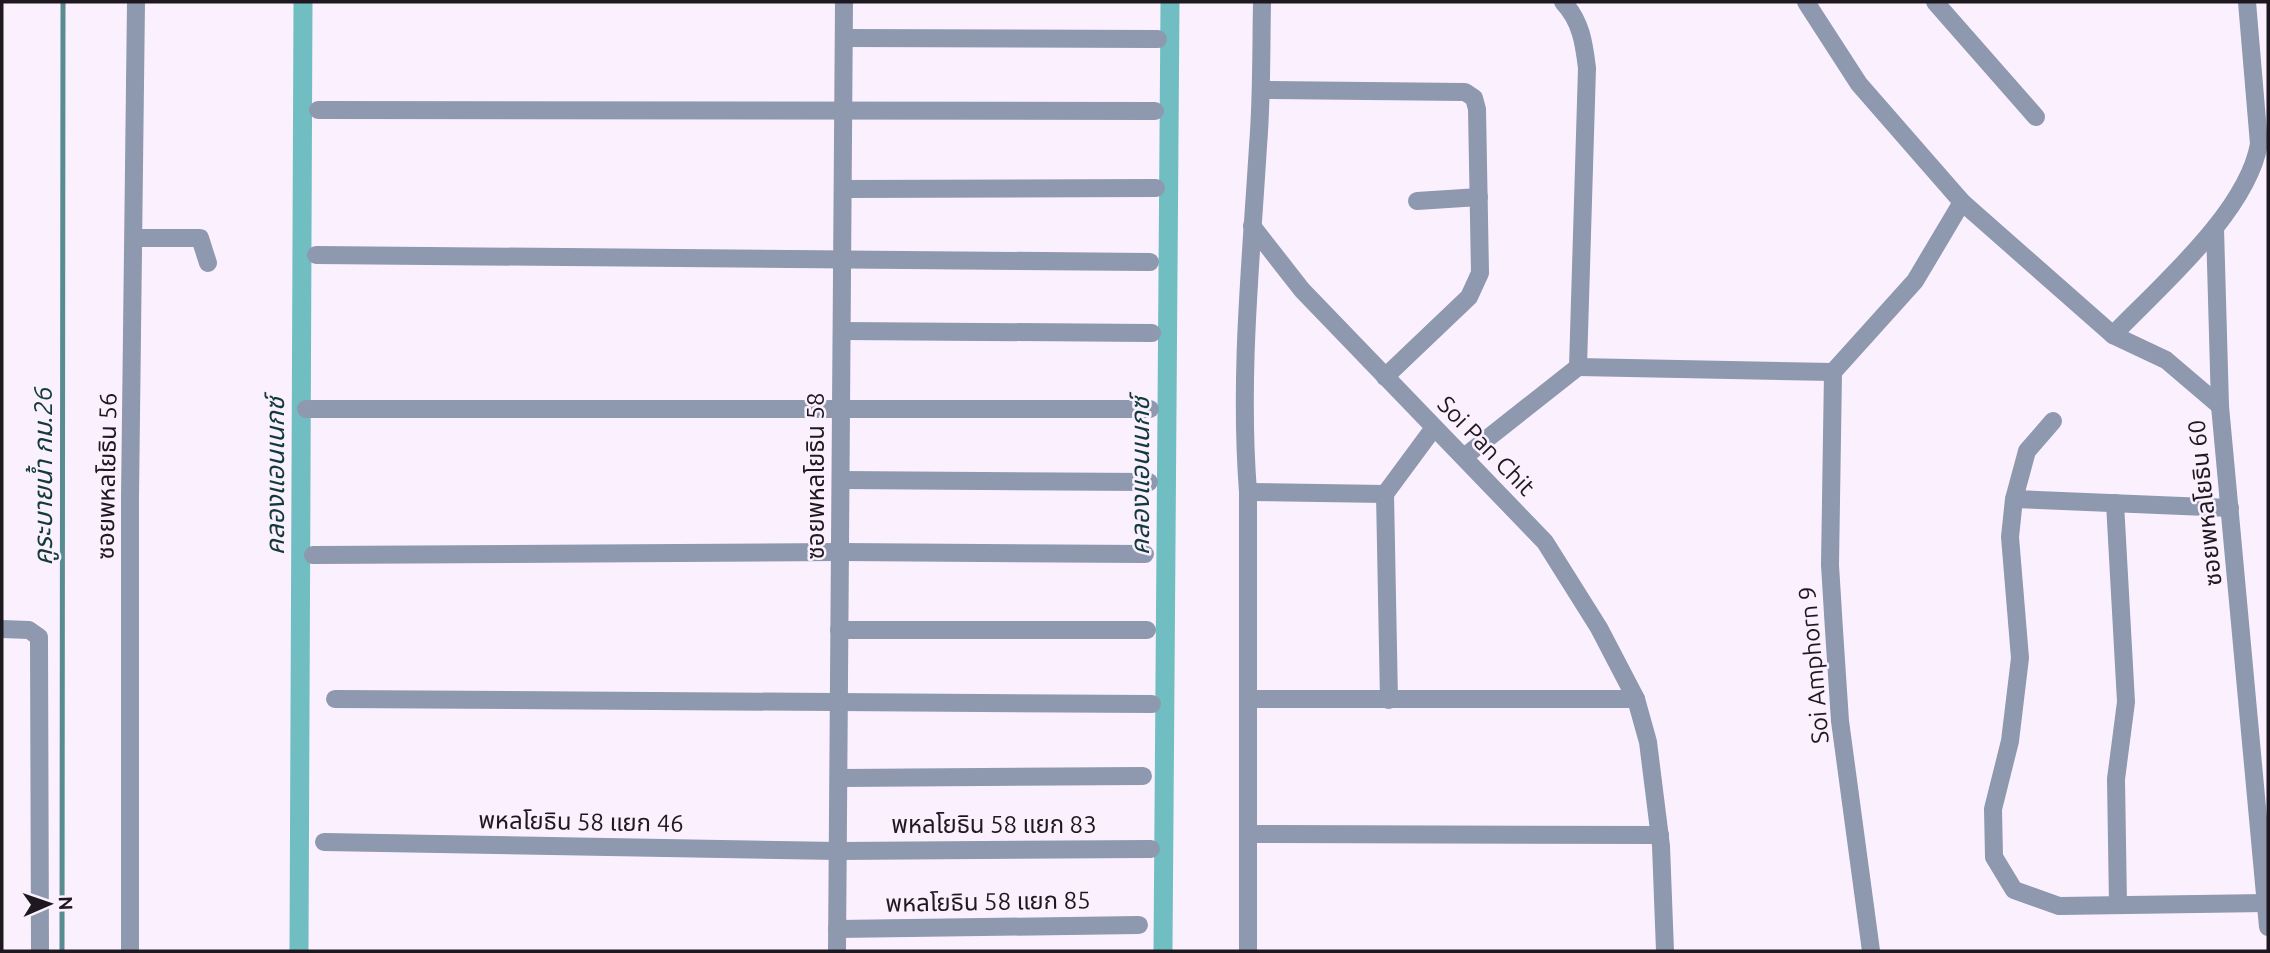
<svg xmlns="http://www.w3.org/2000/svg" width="2270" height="953" font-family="Ubuntu,'Noto Sans Thai',sans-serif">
<rect width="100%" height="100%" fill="#fbf1fe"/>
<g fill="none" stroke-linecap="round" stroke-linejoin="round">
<path stroke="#578c91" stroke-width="5" d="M62,951l1,-949"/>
<g stroke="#70bec2" stroke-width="19">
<path d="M299,951l4,-949"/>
<path d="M1163,951l7,-949"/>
</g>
<g stroke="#8e98ae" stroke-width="18">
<path d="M1806,2l53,82 103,118 151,133 53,25 54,46"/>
<path d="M1935,2l101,115"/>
<path d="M844,38l314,1"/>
<path d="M1262,90l203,2 9,6 3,11 3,164 -11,24 -84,80"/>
<path d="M318,110l837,1"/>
<path d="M843,189l313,-1"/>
<path d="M1417,201l62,-4"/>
<path d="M1252,226l50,64 243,252 54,86 37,71 12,43 13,104 4,105"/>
<path d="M2215,228l5,178 48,521"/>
<path d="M136,238h64l8,25"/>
<path d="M316,255l834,7"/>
<path d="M842,331l310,2"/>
<path d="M2113,335c47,-49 134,-123 146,-191l-12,-142"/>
<path d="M1578,367l255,5"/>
<path d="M1833,372l-3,193 4,65 6,91 31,230"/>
<path d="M1833,372l82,-91 47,-79"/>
<path d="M306,409h844"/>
<path d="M2053,421l-26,30 -13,48 -4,38 10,121 -10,83 -17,68 1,48 20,33 45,16 207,-3"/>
<path d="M1464,457l114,-90 9,-299c-3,-25 -6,-47 -24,-66"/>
<path d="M841,480l308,2"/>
<path d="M1248,492l137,2 48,-65"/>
<path d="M1385,494l4,206"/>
<path d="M2014,499l216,9"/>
<path d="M2115,503l11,199 -10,77 2,126"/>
<path d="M313,555l527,-3 305,2"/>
<path d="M2,629l27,1 10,7 1,314"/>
<path d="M839,630h308"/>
<path d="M335,699l817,5"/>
<path d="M1249,699h387"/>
<path d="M839,778l304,-2"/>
<path d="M1249,834l411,1"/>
<path d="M324,842l514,9 313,-2"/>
<path d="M837,929l302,-4"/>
<path d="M130,951v-453l6,-496"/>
<path d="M837,951l7,-949"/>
<path d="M1248,951v-459c-9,-117 3,-230 10,-346 4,-48 3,-96 4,-144"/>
</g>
</g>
<g text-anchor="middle" stroke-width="5" stroke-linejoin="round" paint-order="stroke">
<g font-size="24" fill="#1e1820" stroke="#fbf1fe">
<text transform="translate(1486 446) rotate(46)" y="8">Soi Pan Chit</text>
<text transform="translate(107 476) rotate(-89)" y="8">ซอยพหลโยธิน 56</text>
<text transform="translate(816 476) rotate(-90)" y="8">ซอยพหลโยธิน 58</text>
<text transform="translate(2205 503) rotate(-96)" y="8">ซอยพหลโยธิน 60</text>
<text transform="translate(1814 665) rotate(-95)" y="8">Soi Amphorn 9</text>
<text transform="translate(581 822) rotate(1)" y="8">พหลโยธิน 58 แยก 46</text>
<text x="994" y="833">พหลโยธิน 58 แยก 83</text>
<text transform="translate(988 902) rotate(-1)" y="8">พหลโยธิน 58 แยก 85</text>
</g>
<g font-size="26" font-style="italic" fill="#12393b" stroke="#fbf1fe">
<text transform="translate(43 476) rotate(-90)" y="9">คูระบายน้ำ กม.26</text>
<text transform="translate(275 476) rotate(-90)" y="9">คลองแอนเนกซ์</text>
<text transform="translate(1140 476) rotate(-90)" y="9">คลองแอนเนกซ์</text>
</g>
</g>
<rect width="2270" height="953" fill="none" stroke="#1e1820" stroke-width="7"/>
<g transform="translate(49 904) rotate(88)" stroke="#fbf1fe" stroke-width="5" paint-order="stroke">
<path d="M0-5L12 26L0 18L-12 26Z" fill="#1e1820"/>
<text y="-10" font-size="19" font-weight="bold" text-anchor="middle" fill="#1e1820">N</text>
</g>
</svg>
